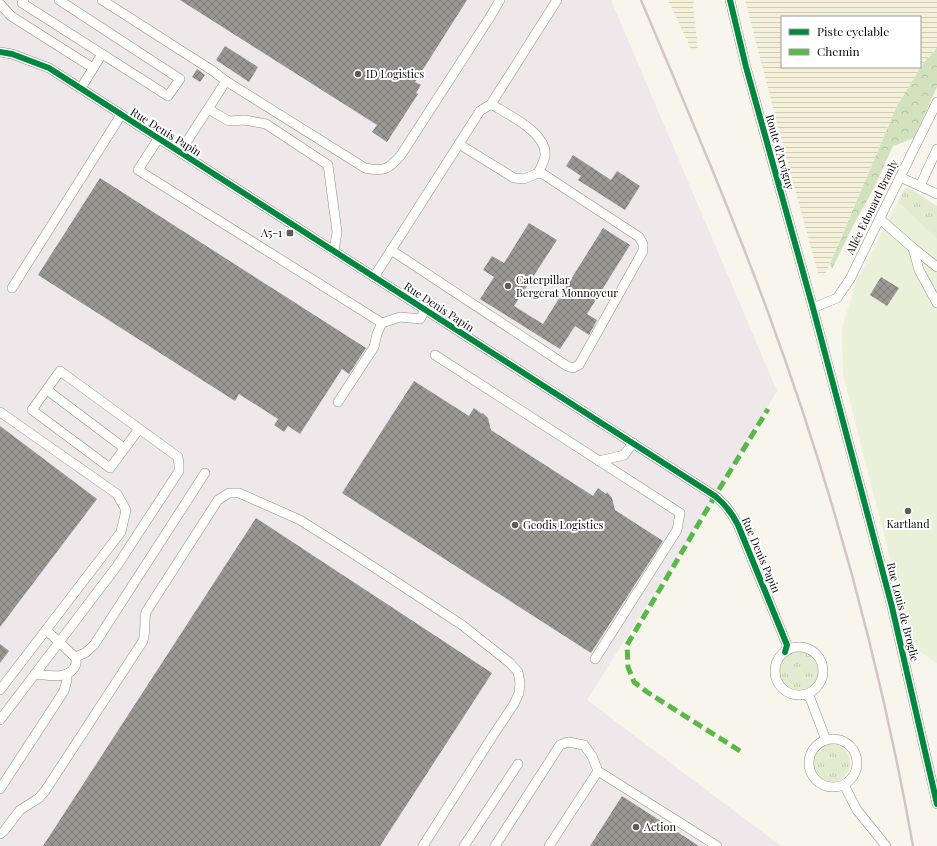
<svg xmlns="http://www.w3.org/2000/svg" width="937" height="846" font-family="'Playfair Display',serif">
<defs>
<pattern id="farmland-rules" width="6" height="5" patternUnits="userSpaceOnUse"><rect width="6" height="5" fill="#f4f0da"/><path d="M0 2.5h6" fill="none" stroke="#d0ccba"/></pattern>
<pattern id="grass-tufts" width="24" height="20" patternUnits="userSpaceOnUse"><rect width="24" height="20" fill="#e2ebcf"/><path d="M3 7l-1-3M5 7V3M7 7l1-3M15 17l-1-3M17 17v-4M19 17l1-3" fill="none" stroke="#c1c8b0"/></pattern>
<pattern id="forest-crowns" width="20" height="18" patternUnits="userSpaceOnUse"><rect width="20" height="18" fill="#d3e2be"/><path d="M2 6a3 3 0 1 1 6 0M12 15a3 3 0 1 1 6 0" fill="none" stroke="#b4c1a2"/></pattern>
<pattern id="building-cross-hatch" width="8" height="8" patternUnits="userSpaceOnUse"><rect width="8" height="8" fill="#9a9893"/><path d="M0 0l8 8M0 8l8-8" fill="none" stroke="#7c7a76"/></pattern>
</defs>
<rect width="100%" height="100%" fill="#f8f5ed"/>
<path fill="#eee8ea" d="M0,0h611l166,391 -64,109 -126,200 194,146h-781z"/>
<g fill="url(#farmland-rules)" fill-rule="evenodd">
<path d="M668,0h26l-1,7 5,40 -6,4z"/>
<path d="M745,0h192v48l-15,17 -26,43 -72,169h-5l-38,-139zM782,17h138v50h-138z"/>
</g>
<g fill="url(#grass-tufts)">
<path d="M909,188l28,18v33l-39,-37 6,-13z"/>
<circle cx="799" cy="671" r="19"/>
<circle cx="831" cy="763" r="19"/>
</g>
<path fill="url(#forest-crowns)" d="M937,48v39l-23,51 -21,8 -19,42 -21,38 -21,43 -2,-5 66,-156 26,-43z"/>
<path fill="#ebf0d8" d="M898,202l39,37v424l-24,-16 -70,-272 -1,-46 13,-45z"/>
<g fill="url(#building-cross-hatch)">
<path d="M180,0h287l-52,82 6,3 -5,8 2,1 -31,48 -15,-10 5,-7z"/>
<path d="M225,46l33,21 -9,15 -33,-22z"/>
<path d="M197,69l8,6 -5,7 -8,-5z"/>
<path d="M573,155l38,25 6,-9 23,15 -15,24 -47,-30 3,-4 -15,-10z"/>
<path d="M100,178l266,170 -17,26 -7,-5 -42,65 -12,-8 -4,6 -10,-7 4,-6 -39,-25 -4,7 -197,-126z"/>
<path d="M529,223l28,17 -43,66 29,18 60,-96 27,17 -43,69 10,6 -8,15 -14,-9 -15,23 -80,-50 14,-22 -11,-7 9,-14 12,7z"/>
<path d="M881,277l18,11 -12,18 -17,-11z"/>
<path d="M414,381l55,35 5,-8 8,6 1,-1 5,5 3,12 102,66 5,-8 8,6 1,-2 5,6 3,12 48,31 -72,112 -249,-160z"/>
<path d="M0,426l97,73 -97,128z"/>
<path d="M256,518l236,155 -112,173h-337z"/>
<path d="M0,644l9,7 -9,12z"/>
<path d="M622,796l77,50h-109z"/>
</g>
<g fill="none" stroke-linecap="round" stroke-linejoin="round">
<defs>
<g id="minor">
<path d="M24,0l-2,3 146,93 12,-17 -121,-79"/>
<path d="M102,0l111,71 13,10 139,87c19,4 24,1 36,-13l89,-138 10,-17"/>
<path d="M730,0l16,67 67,241 79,299 45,197"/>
<path d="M0,4l11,12 82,52"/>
<path d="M0,52l12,2 37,14 666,428c10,8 17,17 23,29l49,120 -2,7"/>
<path d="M81,88l21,-34"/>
<path d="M491,104c16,10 57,29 54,52 -1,6 -4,11 -7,17"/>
<path d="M208,109l21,12 16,-1 21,4 62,41 9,67 -3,19"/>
<path d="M158,139l-20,31 244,153 18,-6 20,2 5,-9"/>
<path d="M180,152l46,-71"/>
<path d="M900,177l37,17"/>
<path d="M920,186l17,-37"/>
<path d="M880,219l33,29 24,19"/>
<path d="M913,248l6,22 18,33"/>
<path d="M391,250l176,116 6,2 6,-3 64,-114v-7l-4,-7 -96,-63 -5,-1 -14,6 -10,-1 -55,-34"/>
<path d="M374,277l106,-166 11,-7 66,-104"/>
<path d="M12,288l109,-173"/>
<path d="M813,308l24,-10 13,-19 87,-177"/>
<path d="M435,355l245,158 -3,17 -82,129"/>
<path d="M47,390l77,58"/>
<path d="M338,402l36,-55 3,-13 5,-11"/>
<path d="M0,412l117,82 9,16 -5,22 -121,158"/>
<path d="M599,461l25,-6 9,-12"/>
<circle cx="799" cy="671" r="24"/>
<path d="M75,657l10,-4 9,-8 111,-172"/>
<path d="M35,674c12,1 31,6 39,-6 3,-4 3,-7 1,-11l-29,-27"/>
<path d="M806,695l4,3 16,42"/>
<path d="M0,720l117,-154 62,-95v-6l-1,-8 -118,-86 -28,39 78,58 29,-39"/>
<circle cx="833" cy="763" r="24"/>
<path d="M844,785l13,25 29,36"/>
<path d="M0,789l64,-98 3,-11v-6"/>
<path d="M0,834l4,-3 16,-21 19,-12 6,-7 98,-150c3,-10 1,-20 3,-29l72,-112 11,-7h10l61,27 49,31 113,74 48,38 8,9 2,11 -1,10 -5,11 -22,33 -69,109"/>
<path d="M464,846l54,-82"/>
<path d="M495,846l65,-101 8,-3 16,3 8,11 6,15 119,75"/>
<path d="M549,846l49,-75"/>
</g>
</defs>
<use href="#minor" stroke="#918f8c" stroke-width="10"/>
<use href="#minor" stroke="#fefefc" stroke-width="9"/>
<path stroke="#d3c5c5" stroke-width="2.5" d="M641,0c44,104 89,209 128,315 63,172 112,351 144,531"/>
<path stroke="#58b947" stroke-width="5" stroke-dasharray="10 5" stroke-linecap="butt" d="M740,751l-93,-59 -13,-10 -6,-15 -1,-22 88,-149 53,-87"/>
<defs>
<g id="cycleway">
<path d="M730,0l16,67 67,241 79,299 45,197"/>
<path d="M0,52l12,2 37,14 666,428c10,8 17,17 23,29l49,120 -2,7"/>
</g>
</defs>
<use href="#cycleway" stroke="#fff" stroke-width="8"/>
<use href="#cycleway" stroke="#00873e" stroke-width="6"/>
</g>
<g fill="#5d5c59" stroke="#fff" stroke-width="1.5">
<circle cx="358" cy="74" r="4"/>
<rect x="286" y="229" width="8" height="8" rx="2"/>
<circle cx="508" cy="286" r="4"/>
<circle cx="908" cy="511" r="4"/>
<circle cx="515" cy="525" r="4"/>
<circle cx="636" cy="827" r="4"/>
</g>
<g text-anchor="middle" stroke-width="4" stroke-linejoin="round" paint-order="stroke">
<g font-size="11" fill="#090909" stroke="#fff" text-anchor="start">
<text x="366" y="78">ID Logistics</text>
<text x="282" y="237" text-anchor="end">A5-1</text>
<text x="516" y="284">Caterpillar<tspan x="516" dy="13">Bergerat Monnoyeur</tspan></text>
<text x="908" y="528" text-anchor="middle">Kartland</text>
<text x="523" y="529">Geodis Logistics</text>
<text x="644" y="831">Action</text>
</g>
<g font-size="11" fill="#090909" stroke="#fff">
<text transform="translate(166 132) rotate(32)" y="4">Rue Denis Papin</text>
<text transform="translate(780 152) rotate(74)" y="4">Route d'Arvigny</text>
<text transform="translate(872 207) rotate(-64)" y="4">Allée Edouard Branly</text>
<text transform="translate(439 307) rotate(33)" y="4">Rue Denis Papin</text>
<text transform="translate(761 555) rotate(67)" y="4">Rue Denis Papin</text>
<text transform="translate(903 612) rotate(76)" y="4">Rue Louis de Broglie</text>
</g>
</g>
<rect x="781" y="16" width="140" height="52" fill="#ffffff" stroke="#9d9d9d"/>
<rect x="789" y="29" width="20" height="6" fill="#00873e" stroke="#9d9d9d"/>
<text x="817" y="36" font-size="12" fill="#090909">Piste cyclable</text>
<rect x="789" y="49" width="20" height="6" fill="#58b947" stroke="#9d9d9d"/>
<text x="817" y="56" font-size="12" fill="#090909">Chemin</text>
</svg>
